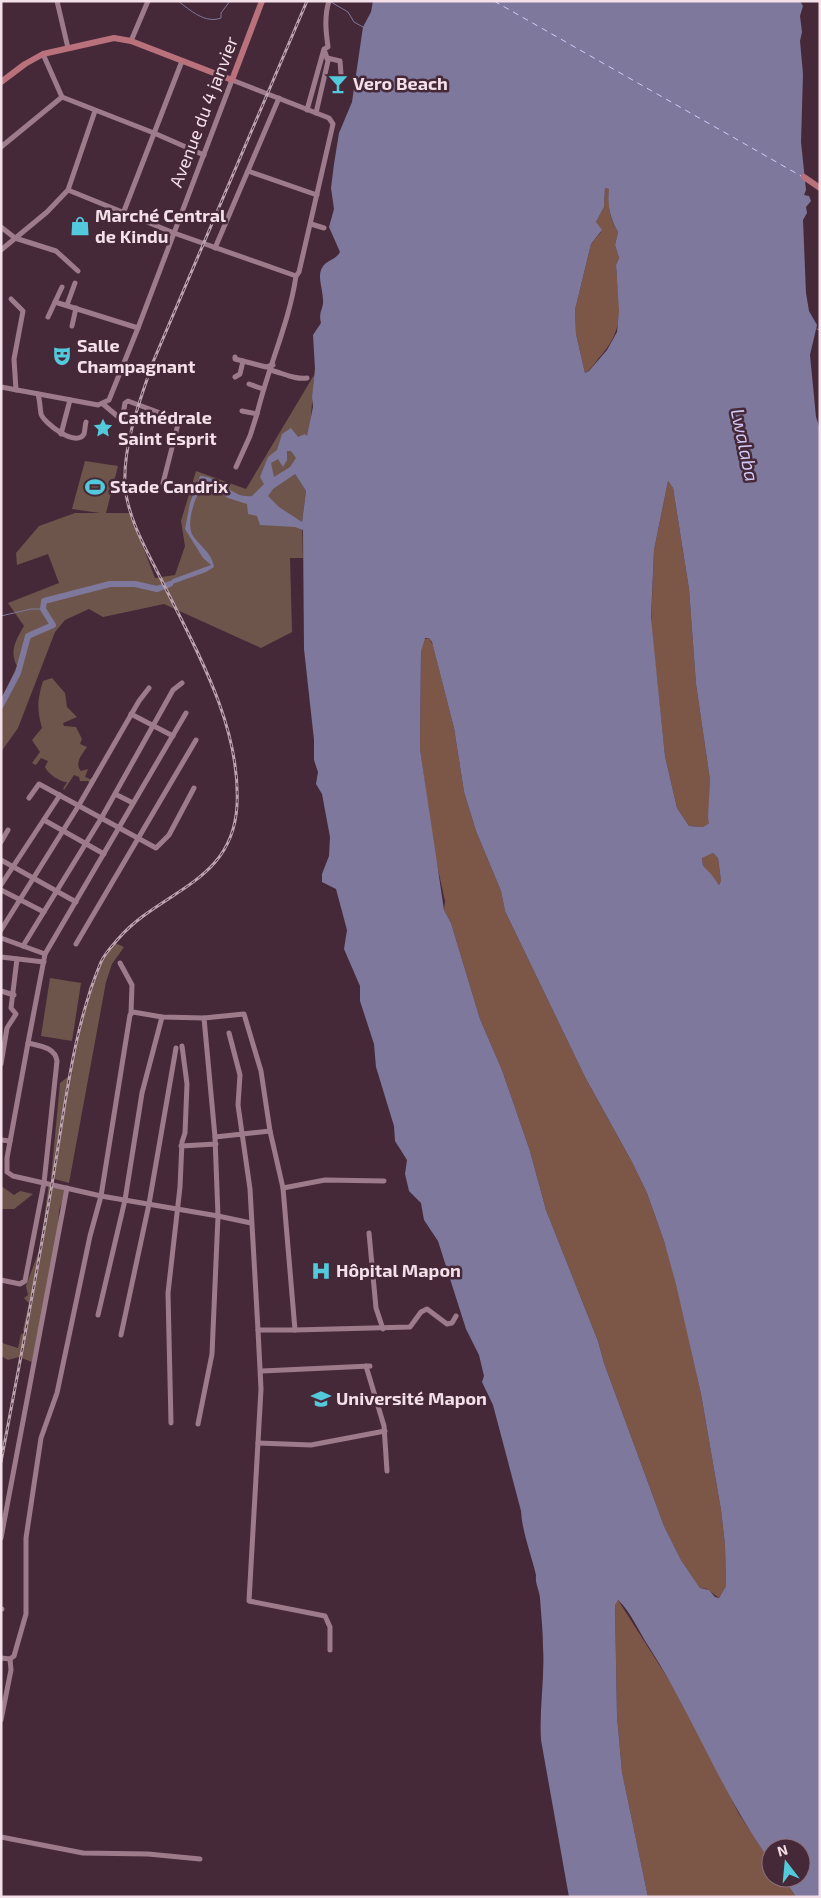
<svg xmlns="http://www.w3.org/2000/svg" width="821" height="1898" font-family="'Exo 2',sans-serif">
<rect width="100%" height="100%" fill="#462938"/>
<g fill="#6d554b">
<path d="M315,365l-5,64 -15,45 11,17 -4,31 1,36h-13l2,74 -31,16 -97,-44 -61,13 -14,-8 -24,11 -10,12 -37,96 -17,24v-52l16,-34c-8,-15 -1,-26 7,-40l-16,-23 51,-20 -11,-29 -31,11 -1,-12 23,-27 36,-13h25l-28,-4 13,-48 33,5 -12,47h24l25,65 20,-3 10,-29 -4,-25 15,-50 50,18 68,-114z"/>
<path d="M52,678l13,15 2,14 10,10 -14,6 1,3 12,1 6,12 -2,5 7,3c-5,7 -13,17 -6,24l7,-2 -3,8 5,2 4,-2 -4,7 -2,-3h-8l-1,-4 -5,-2 -10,15 -1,-1 4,-7c-7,0 -19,-8 -22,-15l3,-6 -7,-3 -5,7 -4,-2 8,-11 -8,-12 10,-12c-5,-19 -5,-27 1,-47z"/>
<path d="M115,943l9,4 -12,17 -6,18 -37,201 -18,-5 9,-95 13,-10 -3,-2 19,-83 9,-20z"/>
<path d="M50,978l31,5 -9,58 -31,-5z"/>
<path d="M49,1183l17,5 -7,23 -1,16 -26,135 -13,-5 -11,3 -7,-4 1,-13 16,5 3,-14 4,-1 -2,-3 6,-27 -5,-5 4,-3 -2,-9 14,-38z"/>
<path d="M1,1186l13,9 6,-4 13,3 -19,15h-13z"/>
</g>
<g fill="#7c5747">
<path d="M605,188l4,1c-1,16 0,30 9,43l-3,13 4,13 -3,7c2,42 12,61 -18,94 -4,5 -7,11 -13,14l-9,-39 -1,-24 16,-66 10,-12 -5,-10 8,-15z"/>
<path d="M668,481l5,7 16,101 7,95 14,96 -1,43 -6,4 -14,-1 -12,-18 -12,-52 -14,-132 3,-74z"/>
<path d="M429,638l4,7 21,83 10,64 12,39 25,60 4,20 80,166 47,85 15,31 17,48 13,43 24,110 20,116 4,35 1,41 -7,12 -12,-9 -7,-1 -19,-28 -17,-34 -60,-163 -6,-22 -52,-131 -16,-59 -28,-81 -22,-51 -29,-96 -7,-13 1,-9 -10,-45 -15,-107 1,-97 3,-13z"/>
<path d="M713,853l5,5 3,23 -2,4 -16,-17 -1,-11z"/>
<path d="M618,1600l65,102 56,112 32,48v16h12l13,19h-148l-26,-125 -5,-56 -2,-113z"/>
</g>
<path fill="#7e789c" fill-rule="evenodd" d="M373,1h427l3,5 -3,10 2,16 -2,9 3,33 -2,68 5,48 -2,5 5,1 2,5 -5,6 1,6 -4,7 3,73 3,18 8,14 -7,30 6,62 4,12v1468h-24l-13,-19h18v-30h-30v14c-49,-67 -77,-145 -122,-215 -10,-15 -18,-35 -31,-47l-3,5 2,111 5,56 26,125h-79l-28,-157c-2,-31 4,-62 2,-93 0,-16 -2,-33 -3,-49 -1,-9 -5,-14 -4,-23 -5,-21 -14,-44 -15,-64l-28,-106 -11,-23 2,-6 -5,-21 -13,-26 -28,-88 -14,-21 -3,-17 -12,-12 -4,-17 2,-14 -12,-19 -1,-15 -18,-59 -2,-23 -14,-43v-15l-16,-37 3,-19 -11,-41 -14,-7v-8l7,-18 1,-19 -8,-43 -6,-10 2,-12 -4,-12v-20l-10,-91 -1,-119 -8,-3 -35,-2 -3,-9 -9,-2 -1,-10 -19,-6 -20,-14h-4c-8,10 -18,37 -12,50 6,11 20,18 22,33l-8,5 -42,15 9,-8 38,-14 -8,-7 -18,-29 5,-26 10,-27c19,0 32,23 52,20l12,-12 -4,-7 8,-20 9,-7 5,-16 9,-6 7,9 7,-3 2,2 6,-29 -1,-10 3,-28 -2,-34 8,-12c-3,-12 3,-14 2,-23 0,-10 -6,-24 -1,-32 4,-8 14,-8 18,-16l-11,-25 5,-18 -3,-21 3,-24 5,-31 13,-31 11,-75 8,-15zM605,188l4,1c-2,15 1,30 9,43l-3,13 4,13 -3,7 3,46 -2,21 -10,18 -18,21 -4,2 -9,-39 -1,-24 16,-66 11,-14 -6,-8 8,-15zM287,451h4l5,7 -6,9 -16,10 -3,-14 7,-4 5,8 4,-7zM295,474l11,17 -4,31 -23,-15 -11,-11 5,-7zM668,481l5,7 16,101 7,95 14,96 -2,37 1,6 -6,4 -14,-1 -12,-18 -12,-52 -14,-138 3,-68zM425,638h4l3,4 22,86 10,64 12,39 25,60 4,20 80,166 47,85 15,31 17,48 12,43 25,110 20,116 4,35 1,41 -7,12 -4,-1 -6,-7 -9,-2 -19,-28 -17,-34 -60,-163 -6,-22 -52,-131 -16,-59 -28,-81 -22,-51 -29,-96 -7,-13 -24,-161 1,-97zM713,853l5,5 3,23 -2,4 -8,-11 -8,-8 -1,-8z"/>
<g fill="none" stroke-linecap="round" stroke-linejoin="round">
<g stroke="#7e789c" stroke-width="1">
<path d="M178,1c12,9 27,23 43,17v-5l9,-12"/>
<path d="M331,2l17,10 6,10 9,5"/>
<path d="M817,329l3,1"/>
<path d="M1,616l30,-7h12"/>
</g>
<path stroke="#7e789c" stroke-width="6" d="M1,705l17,-32 10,-37 25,-11 -10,-16 1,-8 66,-17h25l22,5 13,-5"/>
<path stroke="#d2cafb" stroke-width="1" stroke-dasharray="6 5" stroke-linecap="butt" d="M494,1l307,175"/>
<g stroke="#9d7b8b" stroke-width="5">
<path d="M57,1l11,47"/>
<path d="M131,41l17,-40"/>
<path d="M43,54l19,43 92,36 50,22"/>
<path d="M327,58l13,3 1,13"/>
<path d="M307,110l17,-61 4,-2c-2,-15 -4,-30 1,-46"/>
<path d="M316,113l12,-52 -3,-9"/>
<path d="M1,147l61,-50"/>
<path d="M248,171l69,24"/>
<path d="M124,211l58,-150"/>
<path d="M311,224l13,4"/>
<path d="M1,227l14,11 41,13 22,20"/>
<path d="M215,248l64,-150"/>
<path d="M1,250l46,-38 21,-22 27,-79"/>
<path d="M11,299l12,12 -9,48 2,31"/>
<path d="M55,302l83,26"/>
<path d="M67,305l8,-22"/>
<path d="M48,317l14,-30"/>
<path d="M72,326l4,-18"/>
<path d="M235,357v2l31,8 7,-2"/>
<path d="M270,370c13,3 25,10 37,8"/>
<path d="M235,377l5,-3 3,-13"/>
<path d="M249,384l14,5"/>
<path d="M1,387l97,18 11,-5 29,-72 94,-248 97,38 4,6 -34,148 -3,4 -122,-43 -106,-43"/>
<path d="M38,394c2,7 2,14 3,20 3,9 35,34 43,20 1,-3 1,-9 2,-12"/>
<path d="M103,404l19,16 3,-17 3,-2 51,19 30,-2"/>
<path d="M242,411l15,3c11,-47 32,-90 39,-138"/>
<path d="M61,434l9,-34"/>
<path d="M236,467l14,-31 7,-22"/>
<path d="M163,483l16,-63"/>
<path d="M131,714l42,22"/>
<path d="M115,794l18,9"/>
<path d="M29,798l10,-14 117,64 13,-13 25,-47"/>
<path d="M44,820l60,34"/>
<path d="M1,842l7,-12"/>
<path d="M1,860l75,42"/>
<path d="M1,885l59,-90"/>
<path d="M1,890l43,22"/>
<path d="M1,930l78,-125 60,-104 10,-13"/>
<path d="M1,938l44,16 -17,89c12,3 27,4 29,18l-13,122 -19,98 -5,3 -19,-4"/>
<path d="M76,944l120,-204"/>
<path d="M23,946l79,-129 71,-127 9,-7"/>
<path d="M45,954l141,-241"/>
<path d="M1,957l43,5"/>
<path d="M120,963l12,22 -1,28"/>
<path d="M1,991l13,4"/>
<path d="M28,1043l-21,115v14l6,4 88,20 117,20 -3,-79 55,-6 13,57 12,142h-37l-8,-141 -12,-84 2,-30 -11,-42"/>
<path d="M1,1064l6,-36 9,-14 -5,-6 6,-49"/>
<path d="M215,1137l-11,-119 40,-4 17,57 9,60"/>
<path d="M1,1140l9,1"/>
<path d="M181,1146l35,-2"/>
<path d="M283,1188l42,-8 59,1"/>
<path d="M369,1233l7,75 7,21"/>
<path d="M98,1315l27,-115 17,-107 20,-76"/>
<path d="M258,1330l3,59 -12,212 76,15 5,11v23"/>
<path d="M295,1330l115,-3 11,-15 6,-3 20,15 5,-1 4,-7"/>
<path d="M121,1335l28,-131 27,-156"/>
<path d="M366,1366l18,60 3,45"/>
<path d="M262,1371l108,-5"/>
<path d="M171,1423l-3,-130 12,-106 2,-45 3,-9 2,-49 -5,-38"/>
<path d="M198,1424l14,-70 6,-138 33,7"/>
<path d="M258,1443l53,2 74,-14"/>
<path d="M1,1538l66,-350"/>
<path d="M1,1609h1"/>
<path d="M1,1658l9,1 4,-3 12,-42v-76l15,-100 16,-45 33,-157 11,-40 29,-181 3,-3 29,5 42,1"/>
<path d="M1,1720l10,-50 -1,-11"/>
<path d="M1,1837l82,16 65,1 52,5"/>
</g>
<g stroke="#b9717c" stroke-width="6">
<path d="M1,82l24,-18 18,-10 71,-16 17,3 101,39 30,-79"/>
<path d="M804,177l16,11"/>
</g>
<defs>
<path id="rail" d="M1,1462c18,-95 36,-189 52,-284 12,-71 20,-150 48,-216 4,-9 11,-16 18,-24 42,-48 114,-55 118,-133 4,-80 -42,-157 -76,-226 -14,-28 -34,-62 -36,-94 -2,-41 15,-85 28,-123l154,-361"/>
</defs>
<use href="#rail" stroke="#bba4af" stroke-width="3"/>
<use href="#rail" stroke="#462938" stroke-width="1" stroke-dasharray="4" stroke-linecap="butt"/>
</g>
<defs>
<symbol id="bar-bare" viewBox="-9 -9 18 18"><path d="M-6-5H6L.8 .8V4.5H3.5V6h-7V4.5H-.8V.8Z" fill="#53cadc" stroke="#462938" stroke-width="2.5" paint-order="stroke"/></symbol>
<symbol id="shop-bare" viewBox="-9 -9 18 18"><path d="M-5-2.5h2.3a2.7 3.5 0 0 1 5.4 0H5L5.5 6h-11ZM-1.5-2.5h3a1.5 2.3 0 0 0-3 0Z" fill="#53cadc" stroke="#462938" stroke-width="2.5" paint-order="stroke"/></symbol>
<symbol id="theatre-bare" viewBox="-9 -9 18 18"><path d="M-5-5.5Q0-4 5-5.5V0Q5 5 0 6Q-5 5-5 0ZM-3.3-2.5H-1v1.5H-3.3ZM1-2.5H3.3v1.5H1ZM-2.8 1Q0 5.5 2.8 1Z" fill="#53cadc" stroke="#462938" stroke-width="2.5" paint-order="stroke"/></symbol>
<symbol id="sight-bare" viewBox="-9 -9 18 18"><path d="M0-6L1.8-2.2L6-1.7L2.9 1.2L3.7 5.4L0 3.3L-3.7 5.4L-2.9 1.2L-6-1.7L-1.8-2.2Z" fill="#53cadc" stroke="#462938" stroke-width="2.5" paint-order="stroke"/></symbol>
<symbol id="stadium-bare" viewBox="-9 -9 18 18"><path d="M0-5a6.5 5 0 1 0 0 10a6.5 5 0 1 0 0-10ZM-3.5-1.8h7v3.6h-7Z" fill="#53cadc" stroke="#462938" stroke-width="2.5" paint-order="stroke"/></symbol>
<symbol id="hospital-bare" viewBox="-9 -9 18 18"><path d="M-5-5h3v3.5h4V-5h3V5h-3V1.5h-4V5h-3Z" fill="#53cadc" stroke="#462938" stroke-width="2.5" paint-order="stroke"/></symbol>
<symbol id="university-bare" viewBox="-9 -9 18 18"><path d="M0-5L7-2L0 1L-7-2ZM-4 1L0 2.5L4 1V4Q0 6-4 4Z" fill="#53cadc" stroke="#462938" stroke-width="2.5" paint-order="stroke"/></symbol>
</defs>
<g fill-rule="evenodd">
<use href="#bar-bare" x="324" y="70" width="28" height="28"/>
<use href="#shop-bare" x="66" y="212" width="28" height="28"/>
<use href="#theatre-bare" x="48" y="342" width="28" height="28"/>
<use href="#sight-bare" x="89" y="414" width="28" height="28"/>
<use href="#stadium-bare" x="81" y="473" width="28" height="28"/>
<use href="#hospital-bare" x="307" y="1257" width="28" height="28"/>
<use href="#university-bare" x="307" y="1385" width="28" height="28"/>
</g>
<g text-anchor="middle" stroke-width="5" stroke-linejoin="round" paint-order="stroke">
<g font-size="18" font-weight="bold" fill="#f4e0e9" stroke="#462938" text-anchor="start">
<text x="353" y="90">Vero Beach</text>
<text x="95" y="222">Marché Central<tspan x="95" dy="21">de Kindu</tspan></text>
<text x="77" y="352">Salle<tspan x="77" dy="21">Champagnant</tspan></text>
<text x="118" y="424">Cathédrale<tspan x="118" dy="21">Saint Esprit</tspan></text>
<text x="110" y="493">Stade Candrix</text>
<text x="336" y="1277">Hôpital Mapon</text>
<text x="336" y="1405">Université Mapon</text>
</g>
<g font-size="18" fill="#f4e0e9" stroke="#462938">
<text transform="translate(204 112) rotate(-69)" y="6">Avenue du 4 janvier</text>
</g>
<g font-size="19" font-style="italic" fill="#d2cafb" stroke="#462938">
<text transform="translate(745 445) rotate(78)" y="7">Lwalaba</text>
</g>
</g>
<rect width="821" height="1898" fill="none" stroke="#f4e0e9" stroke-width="5"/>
<g transform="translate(786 1863) rotate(344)"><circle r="24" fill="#462938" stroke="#8c727f"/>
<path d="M0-4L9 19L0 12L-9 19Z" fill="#53cadc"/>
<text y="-8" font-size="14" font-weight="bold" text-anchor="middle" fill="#f4e0e9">N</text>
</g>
</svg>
